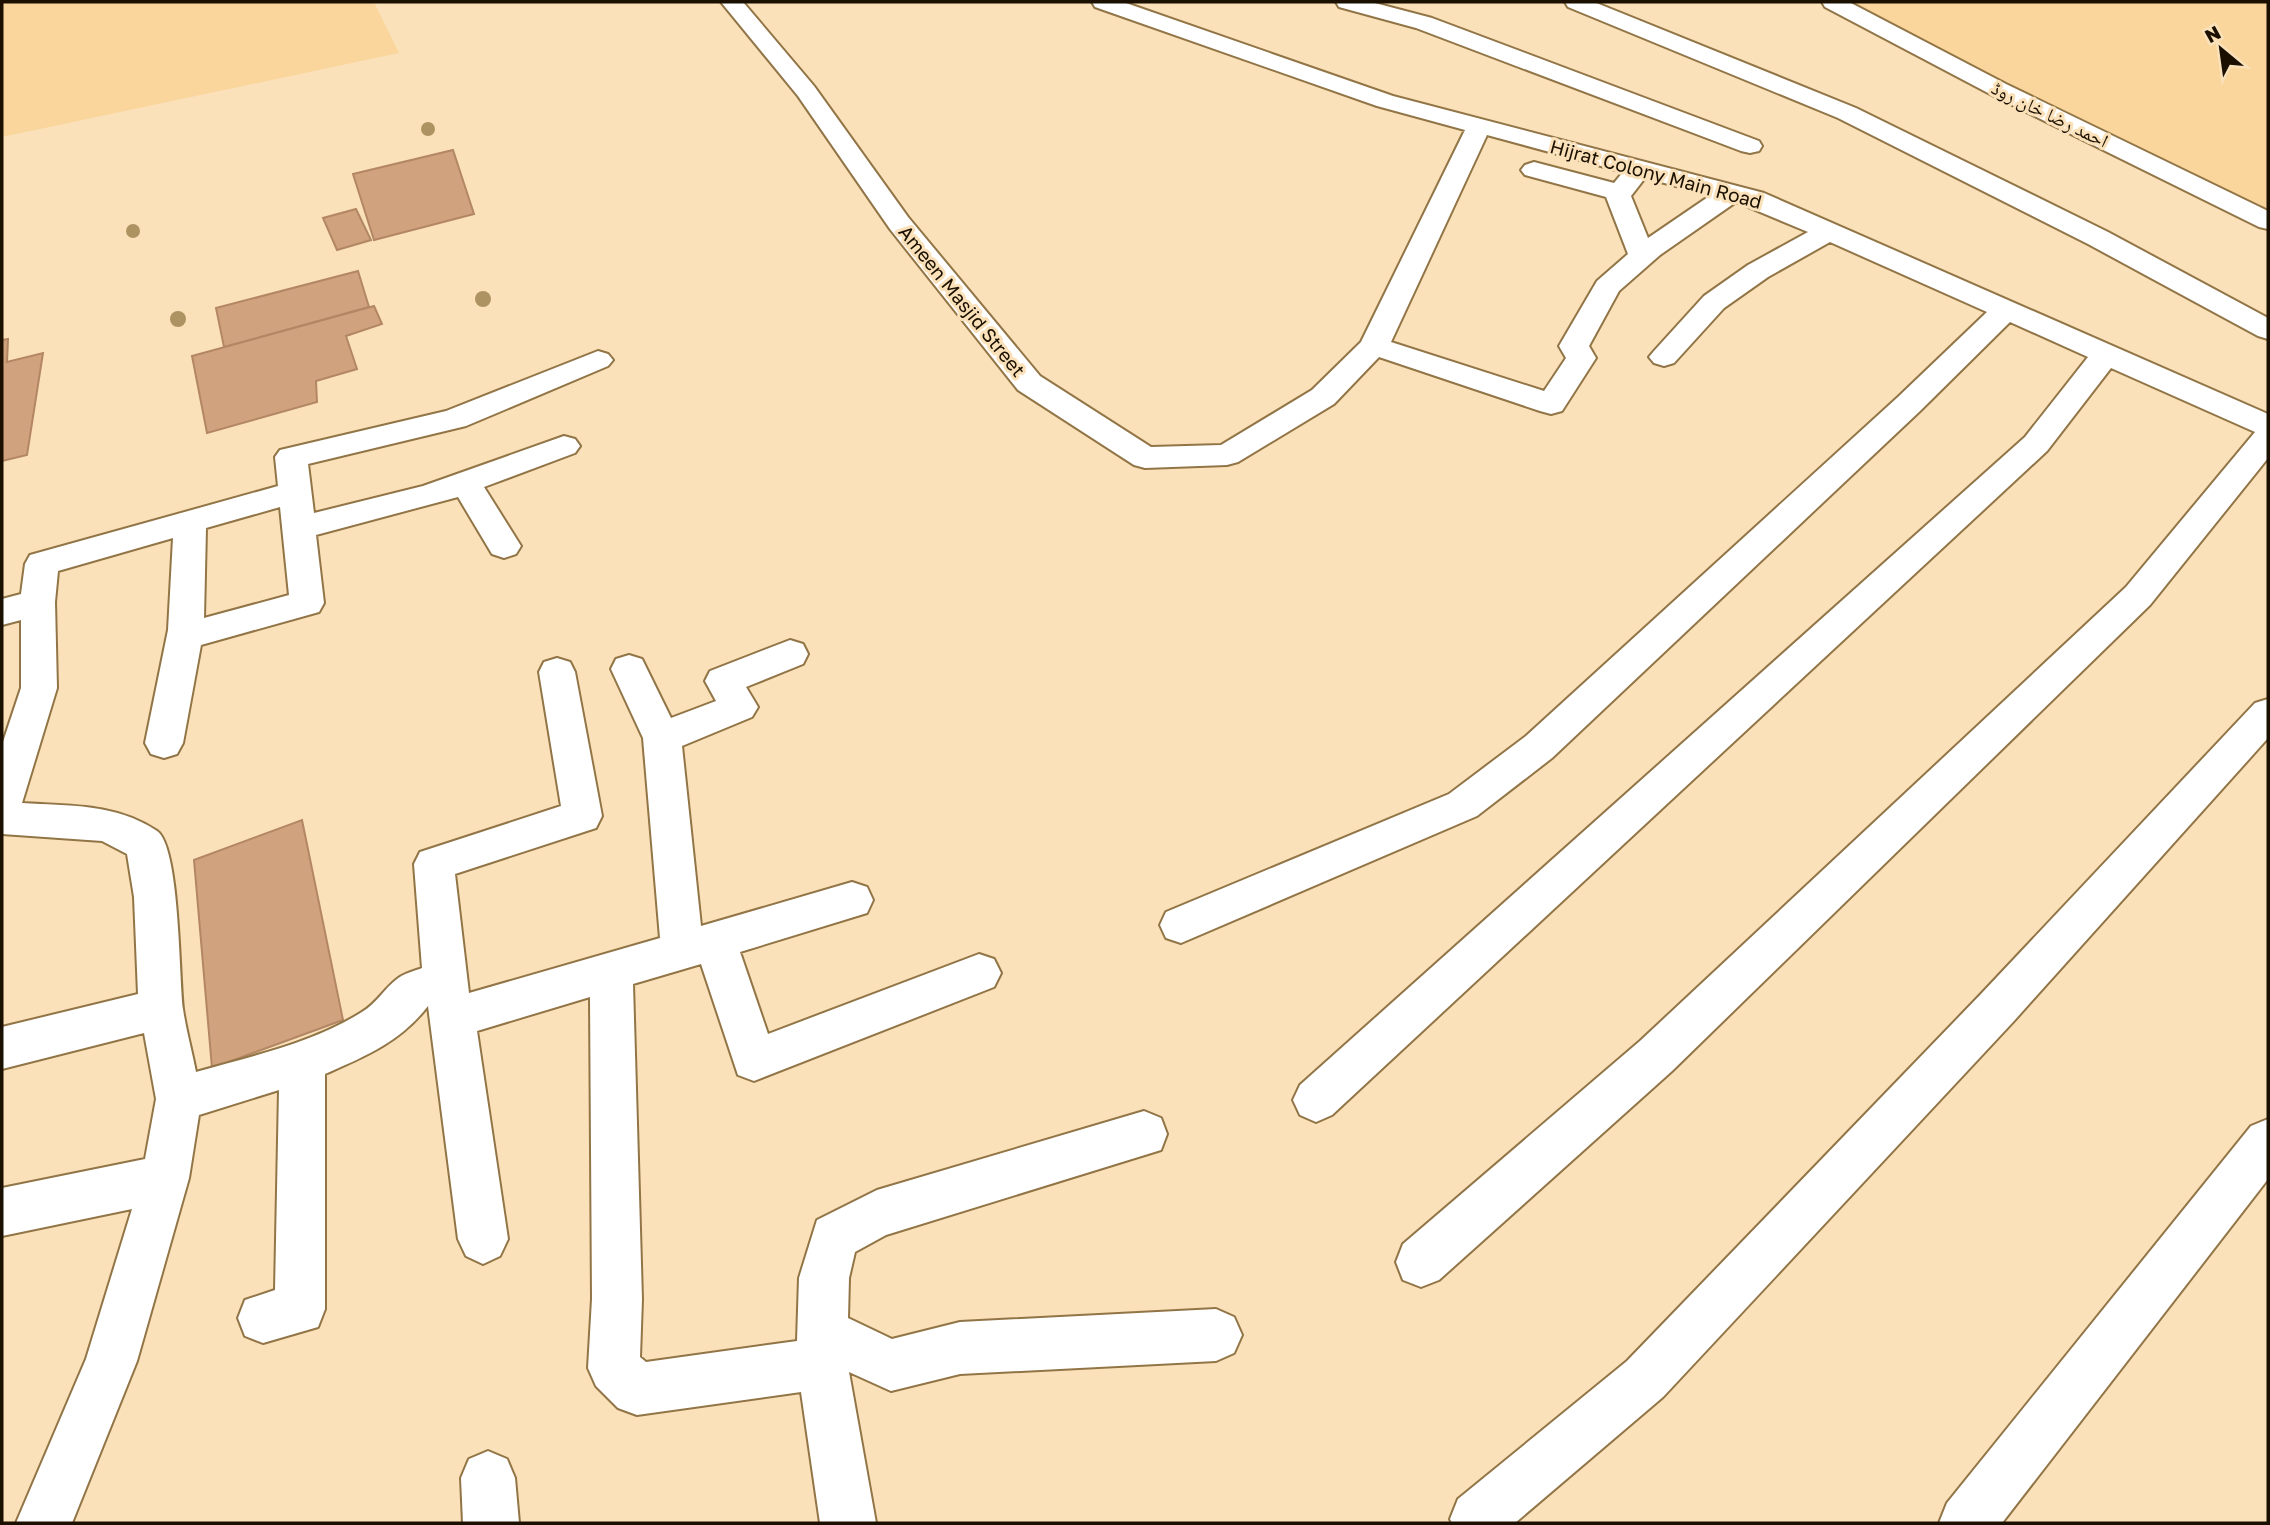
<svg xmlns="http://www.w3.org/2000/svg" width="2270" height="1525" font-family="'Golos Text','Noto Naskh Arabic',sans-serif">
<rect width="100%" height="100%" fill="#fae1b9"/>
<g fill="#fad69d">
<path d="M2,2h372l25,51 -397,84z"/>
<path d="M1833,2h435v219l-270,-132z"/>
</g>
<g fill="#d0a27e" stroke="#b48764" stroke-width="2">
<path d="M453,150l21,64 -100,26 -21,-66z"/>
<path d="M356,209l15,31 -34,10 -14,-32z"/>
<path d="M358,271l11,36 -145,40 -8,-39z"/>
<path d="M374,306l8,18 -36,12 11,33 -41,12 1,21 -110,31 -15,-77z"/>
<path d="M8,339l-1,23 36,-9 -16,102 -25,6v-121z"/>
<path d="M302,820l41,200 -131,48 -18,-208z"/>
</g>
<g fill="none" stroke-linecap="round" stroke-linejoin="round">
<defs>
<g id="street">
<path d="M721,2h22l71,84 94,131 132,159 111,71 70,-2 91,-55 49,-48 104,-212 -88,-24 -282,-99 -3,-5h31l270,94 371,97 504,221v44l-118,147 -478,466 -233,209 -18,7 -18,-7 -7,-18 7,-18 237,-203 486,-454 129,-155 -144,-64 -64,83 -715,664 -16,7 -16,-7 -7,-15 7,-15 725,-648 63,-80 -78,-35 -90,89 -368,347 -75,58 -296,127 -15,-5 -6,-13 6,-13 283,-118 77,-58 372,-339 89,-85 -157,-70 -62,35 -44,31 -50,55 -10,3 -10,-3 -5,-6 5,-6 50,-55 44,-31 60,-33 -72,-30 -76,53 -41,36 -30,55 7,12 -34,53 -11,3 -11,-3 -161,-54 -45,47 -96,58 -11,3 -82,3 -11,-3 -116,-75 -128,-161 -92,-133zM1487,135l136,37 -9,11 -80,-21 -9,3 -4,5 4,5 81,22 22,57 -31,27 -38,65 7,12 -22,33 -153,-49zM1645,178l66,17 -63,43 -17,-42z"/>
<path d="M1336,2h35l61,16 327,123 3,5 -3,5 -9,2 -9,-2 -325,-123 -77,-21z"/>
<path d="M1565,2h29l262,106 252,124 160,86v21l-10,-3 -170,-92 -250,-126 -270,-111z"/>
<path d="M1822,2h27l157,82 262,127v18l-9,-2 -269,-133 -165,-87z"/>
<path d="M598,351l10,3 5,6 -5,6 -142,60 -158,38 6,49 109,-27 141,-50 11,3 5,7 -5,7 -91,34 37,59 -5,8 -12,4 -12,-4 -34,-57 -142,38 8,68 -5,9 -118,33 -18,98 -6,11 -13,4 -13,-4 -6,-11 23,-113 5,-92 -115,33 -3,31 2,86 -35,115c46,3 94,0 135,28 23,16 22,147 26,178 3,21 9,42 13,63 56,-16 117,-29 166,-60 15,-9 22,-23 35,-33 6,-5 17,-8 25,-11l-8,-104 6,-12 141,-46 -22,-134 5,-10 13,-4 13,4 5,10 27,144 -6,12 -141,46 14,119 191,-55 -17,-200 -32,-69 5,-10 13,-4 13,4 29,59 45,-17 -11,-20 5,-10 80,-31 13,4 5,10 -5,10 -57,23 12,20 -6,10 -70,29 19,180 151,-44 15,5 6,13 -6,13 -127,39 28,82 211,-80 15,5 7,14 -7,14 -240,94 -16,-6 -37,-111 -68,20 9,315 -2,58 6,5 151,-21 2,-63 18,-58 60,-30 267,-79 17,7 6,16 -6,16 -275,85 -31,17 -6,26 -1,40 44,21 68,-17 256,-13 18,8 8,18 -8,18 -18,8 -256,13 -69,17 -42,-19 27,151h-56l-19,-131 -164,23 -19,-7 -22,-22 -8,-18 4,-69 -2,-302 -113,34 31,208 -8,17 -17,8 -17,-8 -8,-17 -30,-233c-28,36 -62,50 -103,68v235l-7,18 -55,16 -18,-7 -7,-18 7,-18 30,-10 4,-200 -80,25 -10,63 -52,183 -65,162h-56l70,-164 46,-150 -130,27v-48l143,-29 11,-60 -12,-66 -142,36v-42l136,-33 -4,-97 -7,-43 -25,-13 -100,-7v-89l19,-57v-68l-19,5v-26l19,-5 4,-30 5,-9 248,-69 -3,-29 5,-7 166,-39zM280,507l9,88 -85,23 2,-90z"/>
<path d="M2268,699v39l-255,284 -350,375 -148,126h-63l-2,-4 8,-20 169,-138 354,-367 274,-291z"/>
<path d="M2268,1119v60l-266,344h-63l8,-20 304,-377z"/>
<path d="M488,1451l19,8 8,19 4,45h-56l-2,-45 8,-19z"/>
</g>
</defs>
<use href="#street" stroke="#927546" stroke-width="4"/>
<use href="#street" fill="#fff" fill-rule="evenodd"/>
</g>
<g fill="#ad9262">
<circle cx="428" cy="129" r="7"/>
<circle cx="133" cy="231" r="7"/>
<circle cx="483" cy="299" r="8"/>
<circle cx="178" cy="319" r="8"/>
</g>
<g text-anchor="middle" stroke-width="6" stroke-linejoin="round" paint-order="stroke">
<g font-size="19" fill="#1b1000" stroke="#fae1b9">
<text transform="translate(2050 114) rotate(26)" y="7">احمد رضا خان روڈ</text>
<text transform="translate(1656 174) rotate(15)" y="7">Hijrat Colony Main Road</text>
<text transform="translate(962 301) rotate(51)" y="7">Ameen Masjid Street</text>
</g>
</g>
<rect width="2270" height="1525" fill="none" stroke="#1b1000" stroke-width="7"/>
<g transform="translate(2221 49) rotate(331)" stroke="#fae1b9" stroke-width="5" paint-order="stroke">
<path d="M0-5L12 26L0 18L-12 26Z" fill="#1b1000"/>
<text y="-10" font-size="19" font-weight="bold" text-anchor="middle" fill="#1b1000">N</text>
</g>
</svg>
